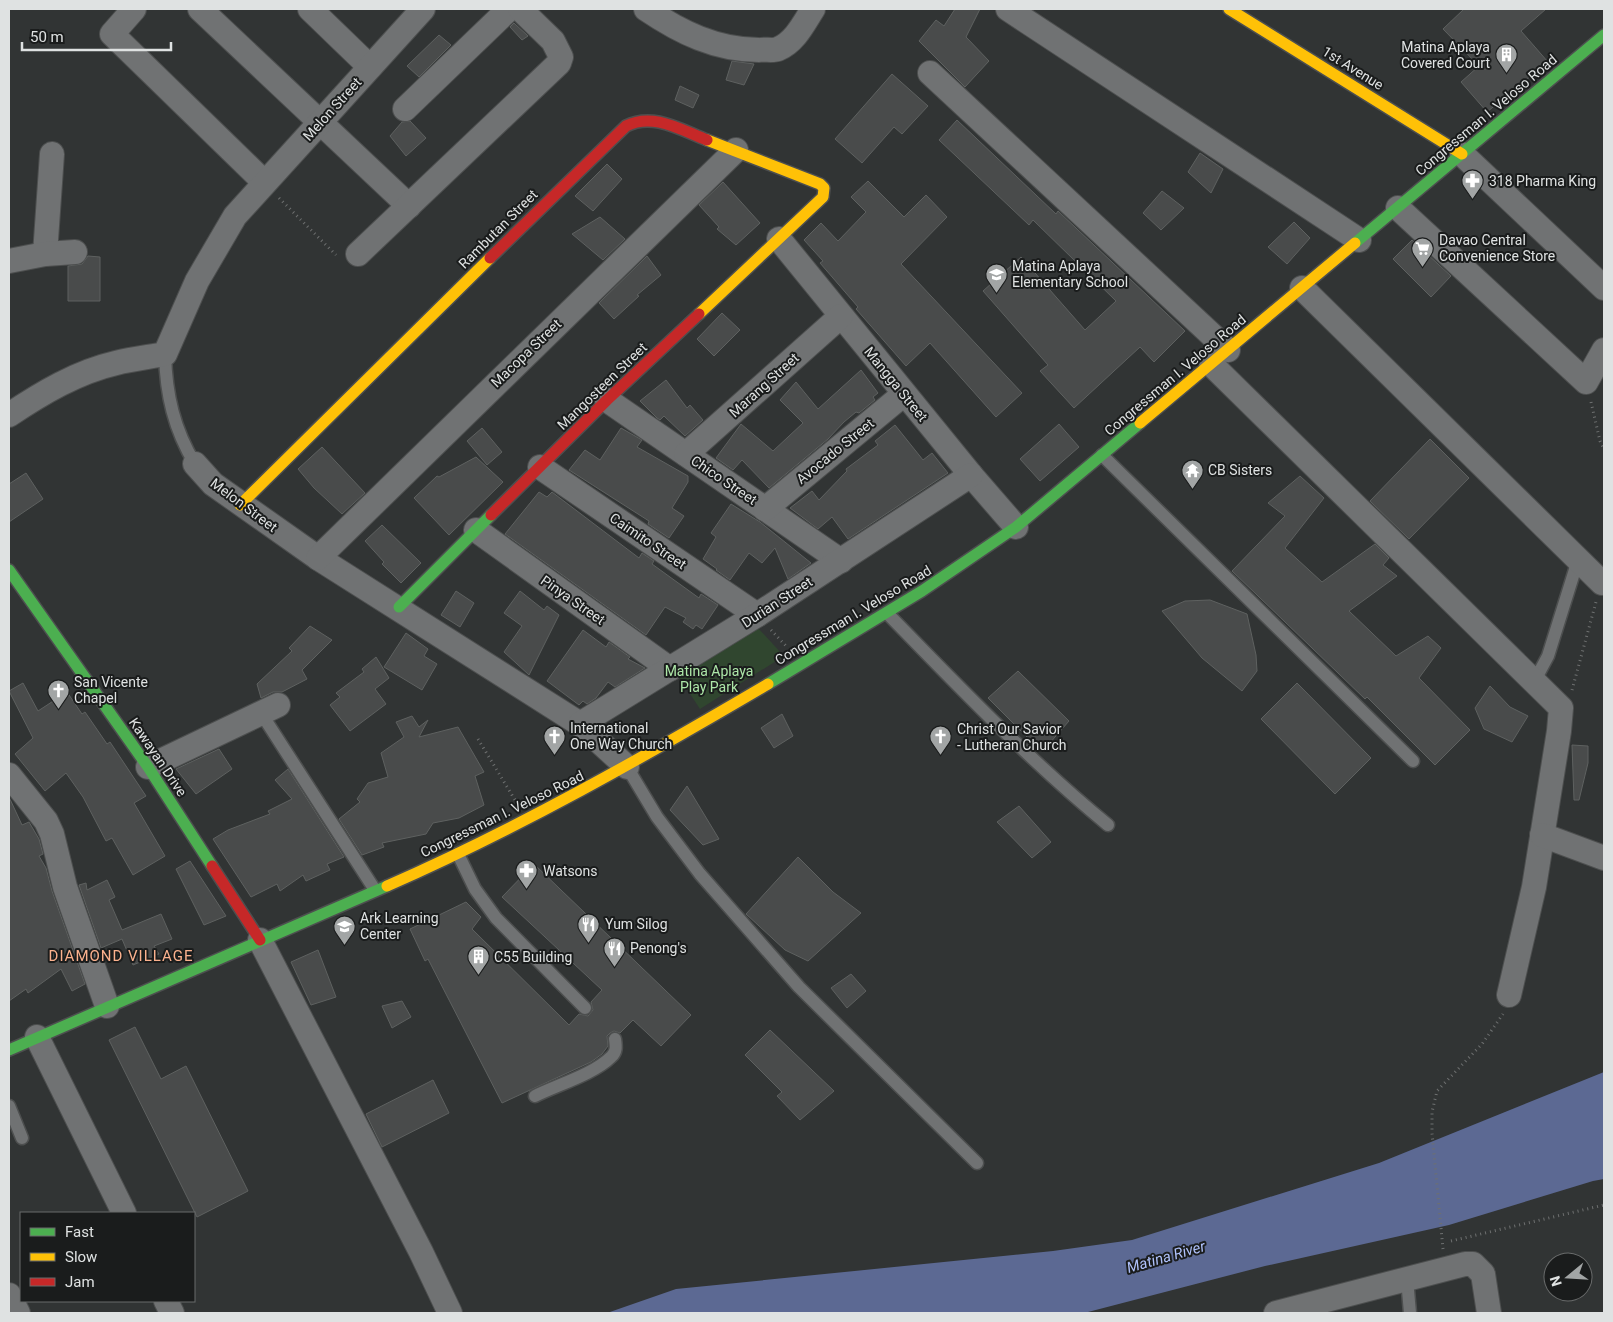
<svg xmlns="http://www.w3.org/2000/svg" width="1613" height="1322" font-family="Roboto,sans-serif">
<rect width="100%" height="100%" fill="#313434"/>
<path fill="#30462f" d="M757,627l27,29 -84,53 -23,-35z"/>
<path fill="#5c6993" d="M1604,1072v107l-11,2 -144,44 -184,41 -177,46 -481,1 69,-24 377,-38 79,-11 247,-77z"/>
<g fill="#494b4b" stroke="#5e6160">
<path d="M955,9h25l-14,28 23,24 -24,26 -46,-46 17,-21 8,6z"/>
<path d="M1464,9h82l-25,22 27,31 -61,50 -26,-30 18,-16 -36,-37z"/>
<path d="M514,23l14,13 -6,4 -12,-13z"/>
<path d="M439,35l12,10 -32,32 -12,-11z"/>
<path d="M732,61l22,3 -10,21 -18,-5z"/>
<path d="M892,74l36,32 -26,28 -8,-7 -32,36 -27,-24z"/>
<path d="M680,86l19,9 -6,13 -18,-8z"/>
<path d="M957,120l99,94 2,-3 127,120 -31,31 -14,-15 -66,61 -34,-37 8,-6 -65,-74 38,-34 64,73 31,-29 -83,-81 -4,5 -90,-85z"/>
<path d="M410,121l16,17 -20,18 -16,-20 12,-14z"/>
<path d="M1200,153l23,16 -12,24 -23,-21z"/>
<path d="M607,164l15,15 -29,32 -18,-15z"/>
<path d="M868,181l36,36 22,-22 21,22 -46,47 121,129 -26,24 -66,-74 -24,23 -50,-57 2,-2 -38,-44 3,-2 -19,-21 17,-17 17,18 28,-29 -15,-15z"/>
<path d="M723,182l37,41 -24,22 -19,-16 2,-2 -20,-22z"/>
<path d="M1162,191l22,17 -23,22 -18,-17z"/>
<path d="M600,217l25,22 -22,21 -31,-26z"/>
<path d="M1294,222l16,16 -23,26 -19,-17z"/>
<path d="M1412,240l39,36 -20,21 -38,-38z"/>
<path d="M88,256l12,1v44h-32v-35l14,-2z"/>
<path d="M647,256l14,19 -24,20 2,1 -25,23 -15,-16z"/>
<path d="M722,313l18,17 -26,26 -17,-17z"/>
<path d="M861,370l17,23 -5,4 2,3 -16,13 -3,-1 -12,10 -16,17 -59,49 -27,-28 -9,10 -17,-12 25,-34 32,27 30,-28 -23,-23 16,-18 22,27z"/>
<path d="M666,380l21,28 3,-3 13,15 -18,16 -21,-20 -4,4 -3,-2 -17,-17z"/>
<path d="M1059,424l20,23 -39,34 -20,-22z"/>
<path d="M895,425l28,35 9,-7 16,20 -100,66 -16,-22 -14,12 -28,-21 22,-17 7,9 28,-29 -1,-2 32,-24 -3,-4z"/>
<path d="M482,428l20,24 -15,13 -20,-24z"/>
<path d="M621,428l21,12 -5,7 51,29v6l-16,26 12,8 -15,22 -21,-14 1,-3 -80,-51 16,-20 15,10z"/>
<path d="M1430,439l39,39 -60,61 -39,-38z"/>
<path d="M322,447l43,46 -23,21 -28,-26 -16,-19z"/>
<path d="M476,457l27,25 -54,53 -35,-37 23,-22 2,1z"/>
<path d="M26,473l17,26 -34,23v-38z"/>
<path d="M1300,476l24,22 -39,50 37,34 53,-38 14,14 -6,7 14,11 -48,35 47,45 32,-20 13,12 -22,30 51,52 -35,35 -68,-68 -2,2 -133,-128 53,-55 -17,-13z"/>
<path d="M539,492l8,5 5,-5 87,66 3,-5 12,8 -2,3 47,34 2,-4 17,11 -16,24 -6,-4 -3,4 -10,-7 3,-4 -21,-11 -19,28 -141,-101z"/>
<path d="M731,504l29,18 51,41 -23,16 -13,-31 -13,15 -13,-10 -19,27 -14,-10 1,-1 -14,-10 13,-22 -5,-4z"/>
<path d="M382,525l39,38 -20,20 -19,-19 2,-2 -19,-21z"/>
<path d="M456,591l18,12 -14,24 -19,-12z"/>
<path d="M520,591l24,19 3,-4 12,9 -30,60 -25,-23 18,-26 -18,-13z"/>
<path d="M1210,600l37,14 9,41 1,16 -15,20 -40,-33 -40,-47 23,-10z"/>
<path d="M310,626l22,14 -30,30 5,9 -25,13h-9l-12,6 -4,-14 35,-33 -3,-3z"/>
<path d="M583,630l23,17 3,-5 21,15 -2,2 17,9 -30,19 -7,-5 -12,16 -9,6 -4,-3 -4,4 -32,-24z"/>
<path d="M406,633l22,16 -4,7 13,8 -15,26 -38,-23z"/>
<path d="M376,657l13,21 -14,11 11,15 -36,27 -20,-26 10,-8 -4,-4 28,-21 -2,-3z"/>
<path d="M1018,671l51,50 -27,31 -54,-54z"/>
<path d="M23,683l15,28 29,-19 15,22 3,-2 22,32 3,-2 36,54 -12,7 31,53 -32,19 -21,-37 -6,3 -23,-44 -17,-24 -21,18 -30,-37 18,-16 -24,-47z"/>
<path d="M1297,683l74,75 -36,36 -74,-75z"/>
<path d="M1490,686l20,21 18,9 -16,26 -28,-13 -9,-21z"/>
<path d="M782,714l11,22 -19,12 -13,-20z"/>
<path d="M412,716l7,11 9,-7 -9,17 39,-10 26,45 -9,4 9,29 -25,13 -26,5 -7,11 -44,9 2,4 -22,8 -23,-36 21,-17 -3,-3 11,-16 20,-6 -7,-24 23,-16 -8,-15z"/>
<path d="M1572,745l16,1v17l-9,37h-5z"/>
<path d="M219,749l13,20 -36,25 -20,-25z"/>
<path d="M288,769l56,88 -17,7 3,6 -24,11 -3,-6 -23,16 -3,-7 -26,13 -38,-58 15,-9 42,-16 -2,-3 24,-12 -17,-19z"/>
<path d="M687,786l32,53 -16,6 -33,-35z"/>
<path d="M9,797l13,28 7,-3 10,17 4,15 -4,2 7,12 6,23 33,93 -13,7 -11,-22 -33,24 -2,-4 -17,12z"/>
<path d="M1019,806l32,36 -19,16 -35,-36z"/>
<path d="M798,857l35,35 28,21 -53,48 -23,-11 -39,-36z"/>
<path d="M190,861l36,55 -22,9 -28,-56z"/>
<path d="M534,864l157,151 -30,31 -28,-26 -13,13 -6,-2 -4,2 -3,3 1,10 -6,8 -11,8 -89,41 -74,-144 -3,2 -15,-32 56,-27 15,15 -9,12 97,96 10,-11 9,2 5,-6 -2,-8 11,-12 -100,-93z"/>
<path d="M107,880l8,17 -6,3 13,30 39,-16 11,25 -18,7 5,8 -26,11 -11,-26 -21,9 -22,-63 7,-2 1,7z"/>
<path d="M318,950l18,47 -25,8 -20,-43z"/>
<path d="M851,974l15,17 -19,17 -16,-20z"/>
<path d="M402,1001l9,16 -19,11 -10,-22z"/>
<path d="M135,1027l26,52 25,-13 62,125 -51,26 -88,-177z"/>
<path d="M770,1030l64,61 -34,29 -23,-24 5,-4 -37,-37z"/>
<path d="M433,1080l16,33 -67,34 -16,-33z"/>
</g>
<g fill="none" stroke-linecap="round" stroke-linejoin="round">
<defs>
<g id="lane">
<path d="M165,354c1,41 9,75 30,110"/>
<path d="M1102,455l311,306"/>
<path d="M887,613c71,73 142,147 221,212"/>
<path d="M1534,682l14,-26 30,-96"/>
<path d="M261,713l114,177"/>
<path d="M627,767l30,50 43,57 99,113 178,176"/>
<path d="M458,854l17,35 21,29 89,90"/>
<path d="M535,1096c22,-11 59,-22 76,-39 6,-5 5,-11 4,-18"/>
<path d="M9,1106l13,32"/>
<path d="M1407,1279l3,34"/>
</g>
<g id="street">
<path d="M134,9l-22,25 152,148"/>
<path d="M200,9l209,197"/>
<path d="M310,9l60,58"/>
<path d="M646,9c34,23 70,41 113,41 6,-1 14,1 19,-1 17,-7 26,-26 35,-40"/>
<path d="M1008,9l351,231"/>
<path d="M930,73l298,277"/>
<path d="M405,109l104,-100"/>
<path d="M1462,154l142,134"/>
<path d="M1398,208l188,174 18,-32"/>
<path d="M779,239l192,236 45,52"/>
<path d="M45,254l7,-100"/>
<path d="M358,254l201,-191 2,-6 -8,-16 -33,-32"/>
<path d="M9,261l36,-7 30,-2"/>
<path d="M1302,288l300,295"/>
<path d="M1211,364l350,344 -2,23 -25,156 -25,108"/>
<path d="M607,400l234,161"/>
<path d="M9,415c33,-22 68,-43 107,-52 16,-4 33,-6 49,-9l32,-73 38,-65 188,-207"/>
<path d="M686,454l155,-138"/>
<path d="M195,464l18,20 105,74 262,166 47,43"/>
<path d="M540,467l217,148"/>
<path d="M765,509l139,-115"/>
<path d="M476,530l194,139"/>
<path d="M318,558l418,-408"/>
<path d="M580,724l177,-109 214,-140"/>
<path d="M148,767l130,-62"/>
<path d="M9,775l37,46 6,13 13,53 42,119"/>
<path d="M1542,835l62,23"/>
<path d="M260,940l161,312 29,61"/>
<path d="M37,1037l87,176"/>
<path d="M9,1295l9,18"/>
<path d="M166,1301l6,12"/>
<path d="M1276,1313l189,-49h8l10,10 6,39"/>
</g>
<g id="fast">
<path d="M1355,243l249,-208"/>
<path d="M9,570l139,197 64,99"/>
<path d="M399,607l92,-92"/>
<path d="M768,684l154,-93 94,-64 124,-104"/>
<path d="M9,1050l378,-164"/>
</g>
<g id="slow">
<path d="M1229,9l233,145"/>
<path d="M699,314l124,-117 1,-9 -4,-4 -113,-44"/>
<path d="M1140,423l215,-180"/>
<path d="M240,505l250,-247"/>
<path d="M387,886c132,-58 257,-129 381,-202"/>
</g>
<g id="jam">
<path d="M490,258l136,-132c27,-14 55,4 81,14"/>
<path d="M491,515l116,-115 92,-86"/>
<path d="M212,866l48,74"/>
</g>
</defs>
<use href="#lane" stroke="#4d4f4f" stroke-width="15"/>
<use href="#street" stroke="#4d4f4f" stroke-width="26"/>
<use href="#fast" stroke="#4d4f4f" stroke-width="14"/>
<use href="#slow" stroke="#4d4f4f" stroke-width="14"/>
<use href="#jam" stroke="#4d4f4f" stroke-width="14"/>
<g stroke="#6e7070" stroke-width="3" stroke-dasharray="1 4" stroke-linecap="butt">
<path d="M279,198l57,57"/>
<path d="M1591,402l9,39 4,8"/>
<path d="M771,630l16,17"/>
<path d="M1572,690l24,-88"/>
<path d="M478,739l37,61"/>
<path d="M1451,1241l153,-36"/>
<path d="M1443,1249l-11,-116v-21l5,-21 45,-47 21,-30"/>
</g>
<use href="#lane" stroke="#707273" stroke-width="12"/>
<use href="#street" stroke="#707273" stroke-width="24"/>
<use href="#fast" stroke="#4caf50" stroke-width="11"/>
<use href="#slow" stroke="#ffc107" stroke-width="11"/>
<use href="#jam" stroke="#c62828" stroke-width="11"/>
</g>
<defs>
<symbol id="building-pin" viewBox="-11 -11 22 30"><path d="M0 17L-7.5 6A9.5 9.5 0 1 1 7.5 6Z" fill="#a2a5a5" stroke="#1a1c1c"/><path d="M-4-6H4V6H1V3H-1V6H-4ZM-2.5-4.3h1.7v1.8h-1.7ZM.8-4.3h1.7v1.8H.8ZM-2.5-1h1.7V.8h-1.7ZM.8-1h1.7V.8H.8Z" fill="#fff"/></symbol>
<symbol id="pharmacy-pin" viewBox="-11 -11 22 30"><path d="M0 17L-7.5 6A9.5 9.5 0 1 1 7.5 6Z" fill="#a2a5a5" stroke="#1a1c1c"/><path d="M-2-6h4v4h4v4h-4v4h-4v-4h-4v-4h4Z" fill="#fff"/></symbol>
<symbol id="supermarket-pin" viewBox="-11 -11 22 30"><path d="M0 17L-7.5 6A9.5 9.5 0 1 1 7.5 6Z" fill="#a2a5a5" stroke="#1a1c1c"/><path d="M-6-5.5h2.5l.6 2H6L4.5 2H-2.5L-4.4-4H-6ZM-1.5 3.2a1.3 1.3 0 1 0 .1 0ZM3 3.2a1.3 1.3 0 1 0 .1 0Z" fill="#fff"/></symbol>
<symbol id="school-pin" viewBox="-11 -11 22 30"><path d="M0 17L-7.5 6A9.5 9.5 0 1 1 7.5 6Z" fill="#a2a5a5" stroke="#1a1c1c"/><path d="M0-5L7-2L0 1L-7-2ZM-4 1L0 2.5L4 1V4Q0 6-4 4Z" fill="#fff"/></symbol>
<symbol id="temple-pin" viewBox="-11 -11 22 30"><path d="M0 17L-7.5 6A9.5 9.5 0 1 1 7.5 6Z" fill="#a2a5a5" stroke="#1a1c1c"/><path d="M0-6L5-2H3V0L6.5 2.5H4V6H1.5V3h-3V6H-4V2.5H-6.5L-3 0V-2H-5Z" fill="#fff"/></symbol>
<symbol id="church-pin" viewBox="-11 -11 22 30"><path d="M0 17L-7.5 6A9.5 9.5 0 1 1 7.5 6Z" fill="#a2a5a5" stroke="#1a1c1c"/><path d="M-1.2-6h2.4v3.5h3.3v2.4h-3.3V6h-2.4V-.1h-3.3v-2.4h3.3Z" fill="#fff"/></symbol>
<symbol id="restaurant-pin" viewBox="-11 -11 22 30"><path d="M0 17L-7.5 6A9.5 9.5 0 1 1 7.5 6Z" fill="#a2a5a5" stroke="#1a1c1c"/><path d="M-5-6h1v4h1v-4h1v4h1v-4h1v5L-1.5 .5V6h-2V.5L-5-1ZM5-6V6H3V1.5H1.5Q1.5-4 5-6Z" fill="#fff"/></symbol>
</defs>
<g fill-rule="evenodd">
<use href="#building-pin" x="1494" y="42" width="25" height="34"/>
<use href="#pharmacy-pin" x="1460" y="168" width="25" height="34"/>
<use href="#supermarket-pin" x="1410" y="236" width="25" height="34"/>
<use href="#school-pin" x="984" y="262" width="25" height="34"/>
<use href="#temple-pin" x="1180" y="458" width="25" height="34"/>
<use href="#church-pin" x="46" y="678" width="25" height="34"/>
<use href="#church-pin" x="542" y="724" width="25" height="34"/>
<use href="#church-pin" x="928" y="724" width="25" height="34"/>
<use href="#pharmacy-pin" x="514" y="858" width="25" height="34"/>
<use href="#restaurant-pin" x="576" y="912" width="25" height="34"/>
<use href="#school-pin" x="332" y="914" width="25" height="34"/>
<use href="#restaurant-pin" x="602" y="936" width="25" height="34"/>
<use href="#building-pin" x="466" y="944" width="25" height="34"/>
</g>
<g text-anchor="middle" stroke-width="4" stroke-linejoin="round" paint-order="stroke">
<g font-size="14" fill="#dfe2e2" stroke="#1a1c1c" text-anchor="start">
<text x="1490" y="52" text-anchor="end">Matina Aplaya<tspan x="1490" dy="16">Covered Court</tspan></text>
<text x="1489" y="186">318 Pharma King</text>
<text x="1439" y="245">Davao Central<tspan x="1439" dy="16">Convenience Store</tspan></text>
<text x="1012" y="271">Matina Aplaya<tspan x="1012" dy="16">Elementary School</tspan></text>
<text x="1208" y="475">CB Sisters</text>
<text x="74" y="687">San Vicente<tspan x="74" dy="16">Chapel</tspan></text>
<text x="570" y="733">International<tspan x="570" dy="16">One Way Church</tspan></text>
<text x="957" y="734">Christ Our Savior<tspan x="957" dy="16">- Lutheran Church</tspan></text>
<text x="543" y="876">Watsons</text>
<text x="360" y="923">Ark Learning<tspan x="360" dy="16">Center</tspan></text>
<text x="605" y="929">Yum Silog</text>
<text x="630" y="953">Penong's</text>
<text x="494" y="962">C55 Building</text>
</g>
<g font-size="14" fill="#dfe2e2" stroke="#1a1c1c">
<text transform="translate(1353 68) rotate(32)" y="5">1st Avenue</text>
<text transform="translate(332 109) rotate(-48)" y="5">Melon Street</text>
<text transform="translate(1486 115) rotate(-40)" y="5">Congressman I. Veloso Road</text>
<text transform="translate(498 229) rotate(-45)" y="5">Rambutan Street</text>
<text transform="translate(526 353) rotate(-44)" y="5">Macopa Street</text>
<text transform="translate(1175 375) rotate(-40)" y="5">Congressman I. Veloso Road</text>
<text transform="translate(896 384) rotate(51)" y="5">Mangga Street</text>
<text transform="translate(764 385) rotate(-42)" y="5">Marang Street</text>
<text transform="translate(602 386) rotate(-44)" y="5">Mangosteen Street</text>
<text transform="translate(835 451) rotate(-39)" y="5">Avocado Street</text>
<text transform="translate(724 480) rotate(34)" y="5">Chico Street</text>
<text transform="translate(244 505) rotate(37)" y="5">Melon Street</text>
<text transform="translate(648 541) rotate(34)" y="5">Caimito Street</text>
<text transform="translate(573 600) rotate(35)" y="5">Pinya Street</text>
<text transform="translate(777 602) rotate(-33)" y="5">Durian Street</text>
<text transform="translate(853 615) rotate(-31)" y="5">Congressman I. Veloso Road</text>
<text transform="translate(158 757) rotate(56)" y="5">Kawayan Drive</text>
<text transform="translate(502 814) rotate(-26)" y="5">Congressman I. Veloso Road</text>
</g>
<g font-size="14" fill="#ade7a8" stroke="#1a1c1c">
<text x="709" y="676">Matina Aplaya<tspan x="709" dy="16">Play Park</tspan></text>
</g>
<g font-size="15" letter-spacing="1" fill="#fcb28e" stroke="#1a1c1c">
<text x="121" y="961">DIAMOND VILLAGE</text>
</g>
<g font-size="15" font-style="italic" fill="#afc1fa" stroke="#1a1c1c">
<text transform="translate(1166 1257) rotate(-16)" y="5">Matina River</text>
</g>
</g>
<rect width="1613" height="1322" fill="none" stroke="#dfe2e2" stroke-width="20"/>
<rect x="20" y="1212" width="175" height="90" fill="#1a1c1c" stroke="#696b6b"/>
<rect x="30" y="1228" width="25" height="8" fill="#4caf50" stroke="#696b6b"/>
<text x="65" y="1237" font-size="15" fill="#dfe2e2">Fast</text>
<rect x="30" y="1253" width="25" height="8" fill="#ffc107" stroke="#696b6b"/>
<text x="65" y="1262" font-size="15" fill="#dfe2e2">Slow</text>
<rect x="30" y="1278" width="25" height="8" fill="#c62828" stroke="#696b6b"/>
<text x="65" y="1287" font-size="15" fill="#dfe2e2">Jam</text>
<g transform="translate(1568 1277) rotate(252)"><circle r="24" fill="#1a1c1c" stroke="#696b6b"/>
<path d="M0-4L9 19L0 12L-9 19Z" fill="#a2a5a5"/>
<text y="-8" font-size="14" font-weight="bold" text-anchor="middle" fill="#dfe2e2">N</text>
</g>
<path d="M22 42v8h149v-8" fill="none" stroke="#dfe2e2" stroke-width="2.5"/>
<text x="30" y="42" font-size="15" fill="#dfe2e2" stroke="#1a1c1c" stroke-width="4" paint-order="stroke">50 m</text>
</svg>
